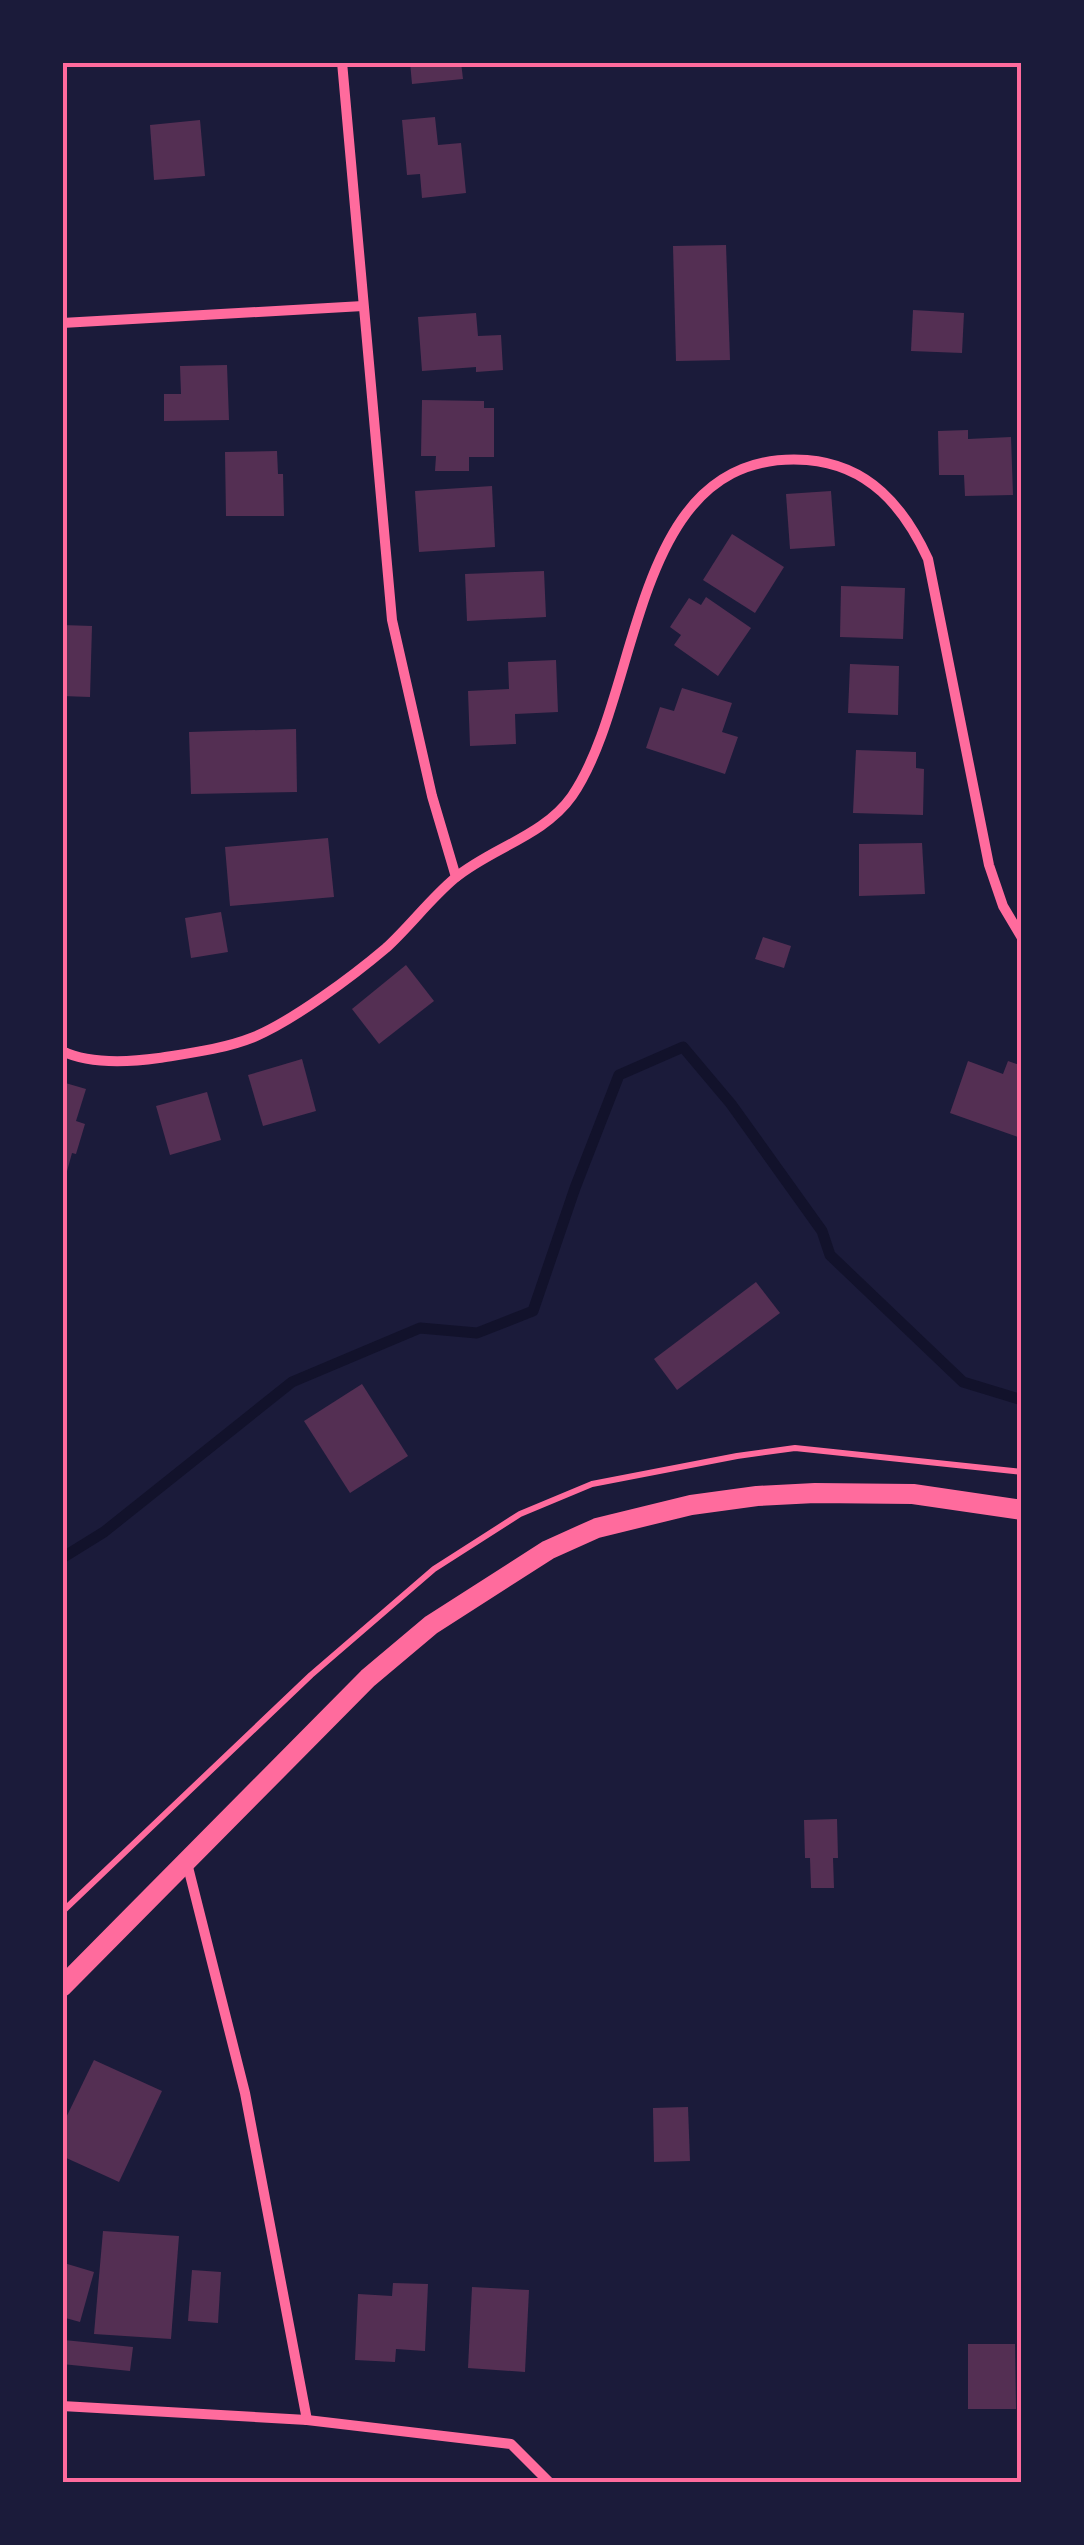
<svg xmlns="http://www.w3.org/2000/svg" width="1084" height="2545" font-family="'Titillium Web',sans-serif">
<rect width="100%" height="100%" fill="#1b1b3a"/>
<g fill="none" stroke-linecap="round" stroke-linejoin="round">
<path stroke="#12122b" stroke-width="11" d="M62,1558l42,-26 188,-150 128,-54 57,5 56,-22 42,-123 44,-113 64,-28 48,57 91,127 8,24 133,127 59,18"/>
</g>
<g fill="#542f53">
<path d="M410,62h51l2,17 -51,5z"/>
<path d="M435,117l3,28 23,-2 5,50 -44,5 -2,-24 -13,1 -5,-55z"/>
<path d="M200,120l5,56 -51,4 -4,-55z"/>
<path d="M726,245l4,115 -54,1 -3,-115z"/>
<path d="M913,310l51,3 -2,40 -51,-2z"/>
<path d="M476,313l2,23 23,-1 2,35 -27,2v-5l-54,4 -4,-54z"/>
<path d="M227,365l2,55 -65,1v-27h17l-1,-28z"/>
<path d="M422,400l62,1v7h10v49h-25v14h-34l1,-15h-15z"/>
<path d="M968,430v9l43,-2 2,58 -48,1 -1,-21h-25l-1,-44z"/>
<path d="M277,451l1,23h5l1,42h-58l-1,-64z"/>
<path d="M492,486l3,61 -76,5 -4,-61z"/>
<path d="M831,491l4,55 -45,3 -4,-55z"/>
<path d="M732,534l52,33 -29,46 -52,-33z"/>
<path d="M544,571l2,46 -79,4 -2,-47z"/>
<path d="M841,586l64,2 -2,51 -63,-2z"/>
<path d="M706,597l45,31 -33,48 -44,-31 7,-10 -11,-8 19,-29 12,7z"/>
<path d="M62,625l30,1 -2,71 -28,-1z"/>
<path d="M556,660l2,52 -43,2 1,30 -46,2 -2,-55 41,-2 -1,-27z"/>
<path d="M850,664l49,2 -1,49 -50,-2z"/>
<path d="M682,688l50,15 -10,29 16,5 -13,37 -79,-26 14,-41 14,4z"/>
<path d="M296,729l1,63 -106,2 -2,-62z"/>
<path d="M856,750l60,2v16l8,1 -1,46 -70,-2z"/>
<path d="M328,838l6,59 -104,9 -5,-59z"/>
<path d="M922,843l3,51 -66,2v-52z"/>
<path d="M221,912l7,40 -37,6 -6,-40z"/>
<path d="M763,937l28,9 -7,22 -29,-9z"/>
<path d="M406,965l28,36 -55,43 -27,-35z"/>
<path d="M302,1059l14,52 -53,15 -15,-51z"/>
<path d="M968,1061l35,13 5,-13 14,5v61l-4,10 -68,-24z"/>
<path d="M62,1082l24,7 -10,32 9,3 -9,30 -4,-1 -6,22 -4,-1z"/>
<path d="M207,1092l14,48 -51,15 -14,-49z"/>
<path d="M756,1282l24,31 -103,77 -23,-31z"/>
<path d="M362,1384l46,72 -58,37 -46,-72z"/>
<path d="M837,1819l1,39h-5l1,30h-23l-1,-30h-5l-1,-38z"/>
<path d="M94,2060l68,31 -43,91 -57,-26v-30z"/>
<path d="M688,2107l2,54 -36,1 -1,-54z"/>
<path d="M103,2231l76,5 -8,103 -77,-5z"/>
<path d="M64,2263l30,9 -14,50 -18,-5z"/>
<path d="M192,2270l29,2 -3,51 -30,-2z"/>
<path d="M393,2283l35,1 -3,67 -29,-2 -1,13 -40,-2 3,-66 34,2z"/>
<path d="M472,2287l57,3 -4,82 -57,-4z"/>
<path d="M64,2340l69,7 -3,24 -68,-7z"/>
<path d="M968,2344h47l1,65h-48z"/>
</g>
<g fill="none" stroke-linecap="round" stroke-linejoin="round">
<path stroke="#ff6b9d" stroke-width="6" d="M62,1912l249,-237 123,-106 86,-55 72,-30 145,-28 58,-8 227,24"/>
<g stroke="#ff6b9d" stroke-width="10">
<path d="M342,62l50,558 40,176 24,81"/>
<path d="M62,323l301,-17"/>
<path d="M62,1051c27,13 68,11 97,7 32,-5 65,-9 95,-21 40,-17 99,-61 132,-89 24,-22 44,-49 69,-70 36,-30 89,-42 117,-82 72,-105 57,-349 235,-336 62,5 97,47 121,99l61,306 14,41 19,32"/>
<path d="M187,1863l58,230 62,327"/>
<path d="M62,2406l245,14 204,24 38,38"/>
</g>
<path stroke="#ff6b9d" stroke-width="20" d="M62,1987l306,-309 63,-53 117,-75 49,-22 94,-23 66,-9 58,-3 98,1 109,16"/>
</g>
<rect width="1084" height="2545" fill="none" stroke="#1b1b3a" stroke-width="130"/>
<rect x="65" y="65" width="954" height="2415" fill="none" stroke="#ff6b9d" stroke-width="4"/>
</svg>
